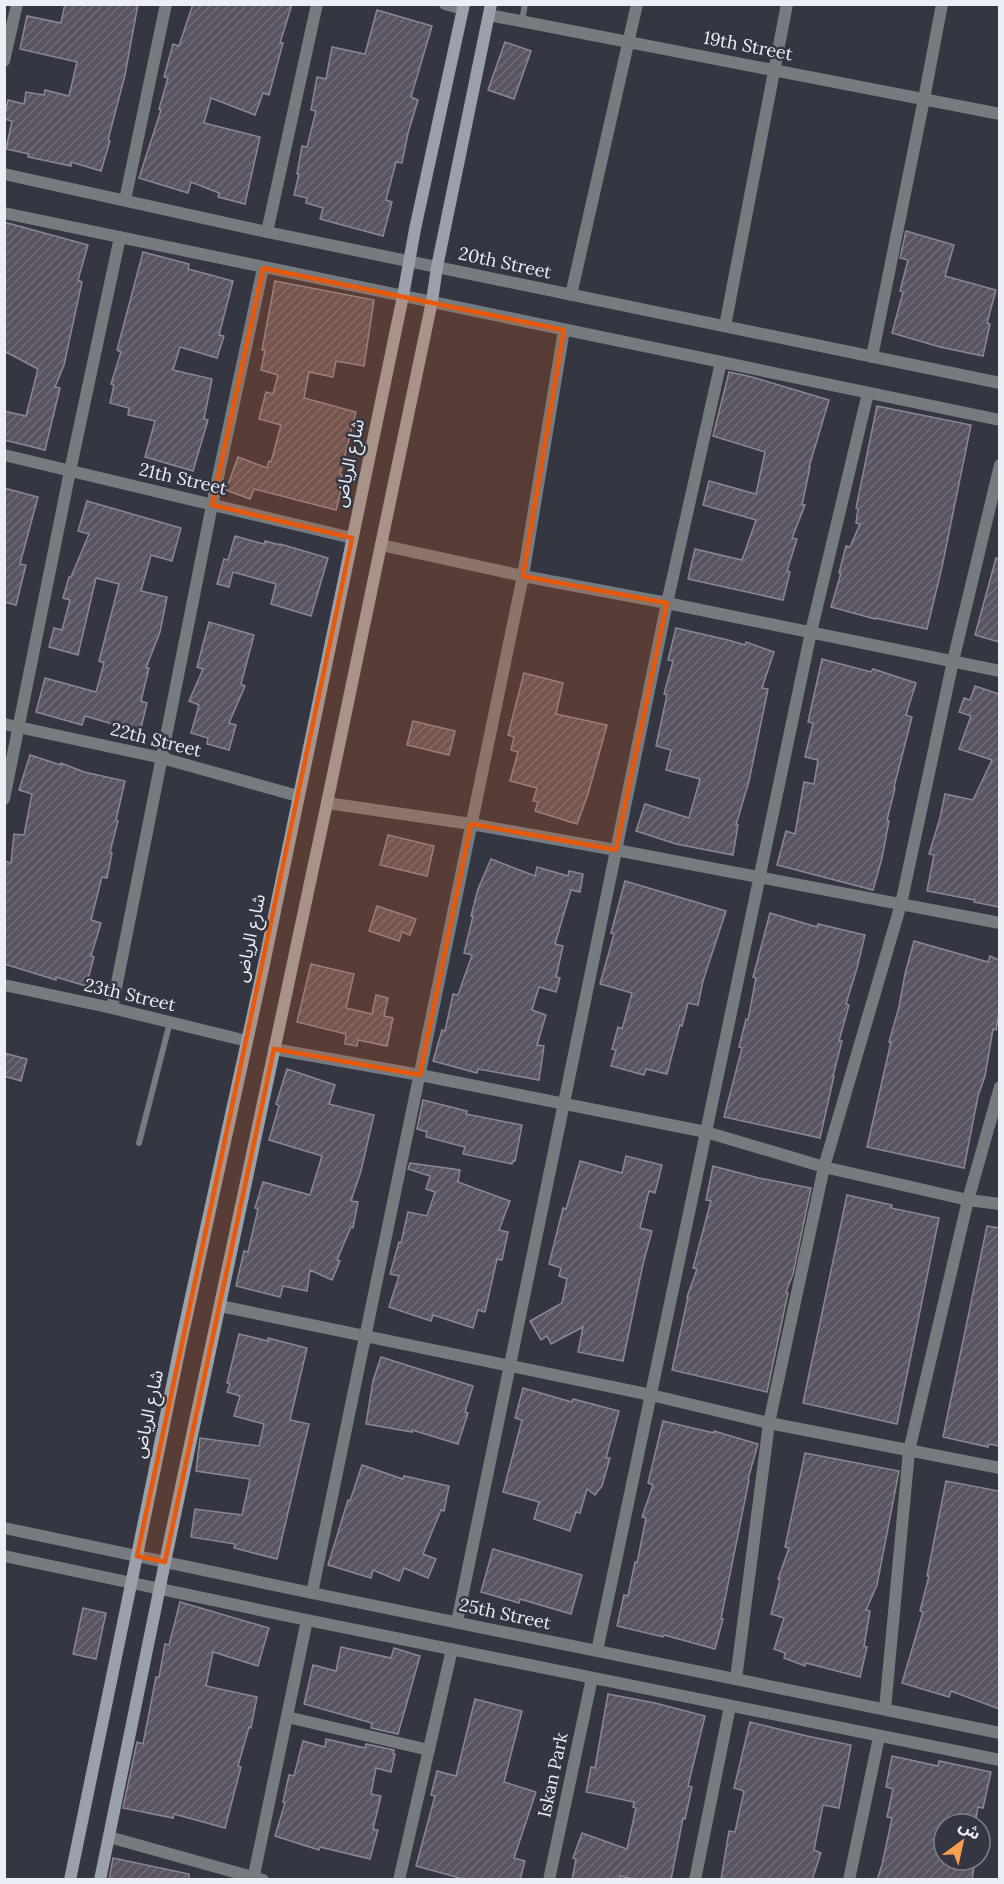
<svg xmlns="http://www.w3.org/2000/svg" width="1004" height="1884" font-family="Lora,'Noto Sans Arabic',serif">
<defs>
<pattern id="building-hatch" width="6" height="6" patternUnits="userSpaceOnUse" patternTransform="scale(1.5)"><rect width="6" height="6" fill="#59545f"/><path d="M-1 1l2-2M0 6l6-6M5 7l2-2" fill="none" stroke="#716d77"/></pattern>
</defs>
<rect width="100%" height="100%" fill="#343642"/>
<g fill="url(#building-hatch)" stroke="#8c8794" stroke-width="1.5">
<path d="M65,4h73l-13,71 -17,65 2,1 -9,30 -30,-9v4l-43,-9 1,-3 -23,-5 6,-28 -8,-2 4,-19 16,4 2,-12 18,3 1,-5 24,6 8,-34 -57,-13 7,-33 34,7z"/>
<path d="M193,4h99l-12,39h3l-14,52 -6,-2 -8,22 -44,-17 -7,25 56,14 -15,67 -27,-7 1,-4 -28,-11 -3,11 -49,-15 22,-68 -2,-1 9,-31 -4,-1 9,-33 6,2z"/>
<path d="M377,10l55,16 -21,71 7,3 -10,33 -6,30 -6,-1 -10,38 6,2 -9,34 -63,-17 3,-11 -17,-5 1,-5 -13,-3 5,-21h-2l5,-28 5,1 9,-36 -5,-1 6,-33 9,2 6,-32 33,7z"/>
<path d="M505,42l26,9 -17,48 -26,-9z"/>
<path d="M4,222l84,23 -10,35 4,2 -18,83 -9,22 5,1 -15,62 -41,-10v-29l22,5 12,-47 -34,-18z"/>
<path d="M906,231l48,14 -9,31 51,14 -9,33 3,1 -7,32 -43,-9 -48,-14 11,-41 -3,-1 8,-31 -8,-2z"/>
<path d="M143,252l46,12 -1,5 45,12 -14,54 5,1 -7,22 -37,-11 -7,23 39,9 -8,40 4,1 -15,51 -48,-14 10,-36 -27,-6 1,-7 -19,-5 4,-18 -3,-1 10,-32 -4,-2z"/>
<path d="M275,281l99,19 -10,66 -28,-5 -3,16 -24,-5 -5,26 52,14 -16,62 5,2 -9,34 -82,-21 -4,10 -24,-9 12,-33 29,11 2,-7 2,1 10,-37 -22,-6 7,-27 7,2 5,-19 -17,-5 4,-20h-3z"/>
<path d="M729,372l23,5 77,23 -20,67h1l-8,38h3l-13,33 5,1 -10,32 3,1 -7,28 -95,-21 7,-30 47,11 14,-40 -53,-15 6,-24 47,13 9,-42 -52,-16z"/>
<path d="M877,406l94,19 -29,142 -15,62 -52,-11v1l-44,-12 10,-34h-2l7,-27 4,1 10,-23 -4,-1 2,-14 -2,-1z"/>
<path d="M4,488l34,9 -18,67 6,1 -10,40 -12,-3z"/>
<path d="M87,501l94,27 -9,33 -21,-6 -10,36 26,6 -7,35 -14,36h3l-8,33 6,2 -7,29 -55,-16 -3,9 -46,-13 9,-34 51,14 8,-29 -5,-2 20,-77 -23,-6 -18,77 -29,-8 5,-19 8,2 8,-30 -7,-2 6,-21h2l18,-43 -11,-3z"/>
<path d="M235,536l29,8 1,-3 15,4v-1l48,14 -17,58 -40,-12 5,-20 -43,-12 -4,15 -12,-3 7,-25 4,1z"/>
<path d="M996,558h3v84l-24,-7z"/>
<path d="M209,622l45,13 -13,49 4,2 -16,37 7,2 -7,25 -22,-6 1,-6 -17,-5 8,-28 -10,-4 14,-32 -6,-2z"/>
<path d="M676,628l52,12 17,5 1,-3 28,10 -12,36 6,1 -19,92 -13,44h2l-5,30 -57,-11 -40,-13 9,-27 44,14 11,-39 -34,-9 5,-20 -15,-4 11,-51 -3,-1 9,-33 -5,-1z"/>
<path d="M822,659l49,13 2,-3 43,14 -10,32 6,2 -18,70 1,1 -8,32 2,1 -7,37 -9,32 -96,-25 9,-34 9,3 9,-52 10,2 4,-24 -13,-3 8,-34 -5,-1z"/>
<path d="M524,673l39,10 -7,31 51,11 -19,69 -11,30 -42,-13 3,-9 -5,-1 4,-13 -27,-7 8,-29 -7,-2 3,-13 -6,-2z"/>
<path d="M975,686l24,8v213l-25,-5 1,-2 -48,-9 7,-36 -5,-1 11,-36 5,-24 28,6 19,-40 -33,-11 12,-33 -12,-4 5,-14 6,2z"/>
<path d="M413,721l42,10 -6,24 -42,-10z"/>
<path d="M30,755l31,10v-2l23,9 41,9 -9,39 2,1 -8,31 2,1 -5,25 -5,-1 -11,43 10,3 -10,33 3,1 -8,29 -30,-9v3l-52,-16v-103l7,2 3,-29 10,1 8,-41 -13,-4z"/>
<path d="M388,835l46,11 -7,30 -47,-11z"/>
<path d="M491,859l44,17 2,-9 31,9 1,-5 14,3 -3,18 -9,-2 -16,54 8,2 -7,31 4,1 -4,14 -17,-5 -7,23 14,5 -9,30 7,1 -5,34 -61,-11 -1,4 -44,-12 9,-31 3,1 8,-37 5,1 14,-40 -8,-2 9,-37h-2l7,-27z"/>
<path d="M625,881l101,30 -23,70 -5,24 -10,-2 -6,23 -2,-1 -13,49 -21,-5 -2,6 -33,-9 5,-16 -4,-1 6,-22 4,2 10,-36 -32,-9 14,-50 -3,-1z"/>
<path d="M377,906l39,13 -6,16 -8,-3 -3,9 -30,-10z"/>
<path d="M770,913l47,14 1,-3 47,11 -8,33 -11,36 3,1 -10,36h3l-9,35h1l-14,62 -96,-21 18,-69 -3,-1 7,-28 2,1 8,-42 -3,-1z"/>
<path d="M914,941l74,21 2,-6 9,4v54l-3,16 -3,-1 -8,47 -7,20 -14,72 -97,-21 24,-105h-2l10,-35 6,-33z"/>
<path d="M311,964l43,10 -8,34 26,6 4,-19 12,3 -4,18 9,2 -6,28 -29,-6 -1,6 -12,-2 1,-10 -49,-12z"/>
<path d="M4,1053l23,6 -6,22 -17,-5z"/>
<path d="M287,1069l48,16 -6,19 45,11 -13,56 -10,30 7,1 -5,26 -2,-1 -14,33 3,1 -8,19 -22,-10 -3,21 -24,-5 -3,11 -44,-11 8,-35 4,1 10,-43 -3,-1 8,-26 47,13 12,-39 -53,-16 10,-34 -3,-2z"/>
<path d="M423,1100l44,11 -1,3 56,11 -7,36h-2l-1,3 -49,-10 2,-7 -39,-10 1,-5 -10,-3z"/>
<path d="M626,1156l36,9 -7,28 -6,-2 -9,37 12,3 -9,33 -20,97 -45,-9 5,-25 -32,17 -4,-8 -6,4 -11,-19 32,-18 5,-24 -8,-3 2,-8 -12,-4 14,-56 3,1 14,-48 42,12z"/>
<path d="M410,1163l50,7 -2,12 52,19 -11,29 9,2 -6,28 -5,-1 -12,53 -7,-2 -5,18 -40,-13 -2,6 -42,-14 10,-31 -9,-2 9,-32 2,1 7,-31 19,4 8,-24 -9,-3 4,-13 -22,-7z"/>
<path d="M713,1166l46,12 52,10 -18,86 -7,18 2,1 -21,99 -95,-22 16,-73h-1l10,-28 -4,-1 18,-67 -5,-1z"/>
<path d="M847,1195l45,10 -1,3 48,10 -42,206 -94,-21z"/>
<path d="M987,1226l12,2v218l-10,-2 -1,3 -45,-10z"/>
<path d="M239,1334l29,7v-3l39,10 -17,72 19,4 -32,135 -43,-11 1,-4 -44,-7 4,-28 47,6 8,-36 -54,-8 4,-33 59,8 5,-22 -30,-8 6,-20 -13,-4 3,-8 -3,-1z"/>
<path d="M381,1357l92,29 -8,26 3,1 -10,31 -46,-14v2l-46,-8 7,-43z"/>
<path d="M523,1388l49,14 1,-3 46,12 -13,47h4l-8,28 -7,9 -8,-6 -7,24 -4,-1 -6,19 -36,-12 5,-17 -36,-10 19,-72 -7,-2z"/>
<path d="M663,1421l51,12v-2l44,13 -10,35 1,1 -28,139h2l-8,30 -51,-14 -1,2 -46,-11 7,-31 4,1 7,-34 2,1 9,-45 -4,-1 11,-32 -5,-2z"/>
<path d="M805,1453l94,18 -22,114 -11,25 4,1 -6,35 3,1 -7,30 -54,-14 -1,3 -21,-8 1,-5 -11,-4 10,-31 -13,-4 9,-34 -2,-1 11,-31 -4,-1z"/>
<path d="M362,1465l41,14 1,-3 45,10 -5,25 -3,-1 -18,44 13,5 -8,19 -24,-10 -5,13 -26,-11 -2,8 -43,-13 20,-65 2,1z"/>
<path d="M946,1481l53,10v218l-48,-18 -2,6 -47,-14 21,-71 -3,-1 9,-35h-2z"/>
<path d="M493,1549l89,26 -11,39 -51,-15 -1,4 -38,-11z"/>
<path d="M180,1602l89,26 -11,38 -45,-14 -7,34 51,11 -6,31 -2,-1 -11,39 3,1 -16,61 -51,-14 -1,4 -50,-10 14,-66 6,2 13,-67h3l6,-33 4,1z"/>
<path d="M83,1608l23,5 -10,46 -23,-5z"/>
<path d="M341,1647l50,11 3,-10 26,8 -22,78 -27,-6 1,-5 -68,-19 9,-39 23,6z"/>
<path d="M608,1694l47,9 50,13 -17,70 4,1 -7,32 -2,-1 -12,62h-34l-17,-4 -1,4h-47l4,-21 -3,-1 9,-25 45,16 9,-41 -3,-1 1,-5 -48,-10 5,-25 4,1z"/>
<path d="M475,1699l47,12 -18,71 32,10 -22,66 11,3 -5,19h-53l-51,-14 19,-70 -4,-1 6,-24 19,5z"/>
<path d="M750,1722l57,14 44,9 -12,63 -16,-3 -9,45 7,3 -9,27h-91l8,-49 6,1 9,-41 -10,-3z"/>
<path d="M326,1739l39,9 1,-4 28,6 -1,4h2l-4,18 -15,-4 -5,26 10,2 -8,33 5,1 -8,29 -50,-12 -1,3 -44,-14 10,-33 -2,-1 6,-27 5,1 9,-35 22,6z"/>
<path d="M892,1756l46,10 1,-5 52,11 -8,36 -5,-1 -3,17h-31v36h31l-3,20h-95l5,-15 10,-47 -5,-1 6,-28 -7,-2z"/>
<path d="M113,1858l76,16v6h-80z"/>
</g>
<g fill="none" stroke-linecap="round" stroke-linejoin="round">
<g stroke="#767b80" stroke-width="6">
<path d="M522,21l3,-17"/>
<path d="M139,1143l31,-121"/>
</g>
<g stroke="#767b80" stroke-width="12">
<path d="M445,4l18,5"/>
<path d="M489,15l511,99"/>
<path d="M4,61l13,-57"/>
<path d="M125,200l41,-196"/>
<path d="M267,232l50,-228"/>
<path d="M571,295l66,-291"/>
<path d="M725,326l62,-322"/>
<path d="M872,357l52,-258 18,-95"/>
<path d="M4,455l348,83"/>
<path d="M381,545l142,31 144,27 333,68"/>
<path d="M4,724l158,34 136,38"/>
<path d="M4,799l66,-328 50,-234"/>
<path d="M327,803l144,21 145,26 384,73"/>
<path d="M4,985l108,23 135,33"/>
<path d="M112,1008l100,-503 51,-237"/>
<path d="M274,1049l146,26 286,57 118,35 144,33 32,4"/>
<path d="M220,1306l431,89 118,28 231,45"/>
<path d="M4,1528l308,65 688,140"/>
<path d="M4,1556l303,64 693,140"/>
<path d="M312,1593l211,-1017 41,-246"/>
<path d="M457,1622l210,-1019 54,-241"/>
<path d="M597,1651l214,-1019 57,-239"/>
<path d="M736,1679l33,-256 55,-256 77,-263 52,-243 47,-196"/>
<path d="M885,1709l24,-258 59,-251 32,-113"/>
<path d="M287,1717l142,33"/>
<path d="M109,1837l154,43"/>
<path d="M253,1880l54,-260"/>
<path d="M399,1880l53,-231"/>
<path d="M549,1880l43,-202"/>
<path d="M695,1880l35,-174"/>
<path d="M849,1880l30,-143"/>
</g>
<g stroke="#767b80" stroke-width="12">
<path d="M4,174l263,58 733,151"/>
<path d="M4,213l996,207"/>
</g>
<g stroke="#9aa1a8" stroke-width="12">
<path d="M70,1880l110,-533 84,-383 139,-668 12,-67 49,-225"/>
<path d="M100,1880l65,-318 162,-759 105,-502 5,-34 54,-263"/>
</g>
</g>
<path fill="#e8590c" fill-opacity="0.2" stroke="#e8590c" stroke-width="4.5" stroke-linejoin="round" d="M263,268l301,62 -41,246 144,27 -51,247 -145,-26 -51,251 -146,-26 -109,513 -28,-6 215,-1018 -140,-33z"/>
<g text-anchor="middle" stroke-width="5" stroke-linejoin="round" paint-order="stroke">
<g font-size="18" fill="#eceef5" stroke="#343642">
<text transform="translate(748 46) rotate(11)" y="6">19th Street</text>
<text transform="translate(505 263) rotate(12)" y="6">20th Street</text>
<text transform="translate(349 463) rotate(-78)" y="6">شارع الرياض</text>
<text transform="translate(183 479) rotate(13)" y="6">21th Street</text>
<text transform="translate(156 740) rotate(14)" y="6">22th Street</text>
<text transform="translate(250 938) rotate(-78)" y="6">شارع الرياض</text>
<text transform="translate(130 995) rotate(13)" y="6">23th Street</text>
<text transform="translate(148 1414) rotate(-78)" y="6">شارع الرياض</text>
<text transform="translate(505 1614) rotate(12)" y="6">25th Street</text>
<text transform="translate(553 1775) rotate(-78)" y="6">Iskan Park</text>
</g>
</g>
<rect width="1004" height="1884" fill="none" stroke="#eceef5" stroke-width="12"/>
<g transform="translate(962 1842) rotate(33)"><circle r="28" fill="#343642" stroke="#7e808a" stroke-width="1.5"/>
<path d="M0-4.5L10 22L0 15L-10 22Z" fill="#fa9f4e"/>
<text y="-9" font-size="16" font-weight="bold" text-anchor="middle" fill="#eceef5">ش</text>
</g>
</svg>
